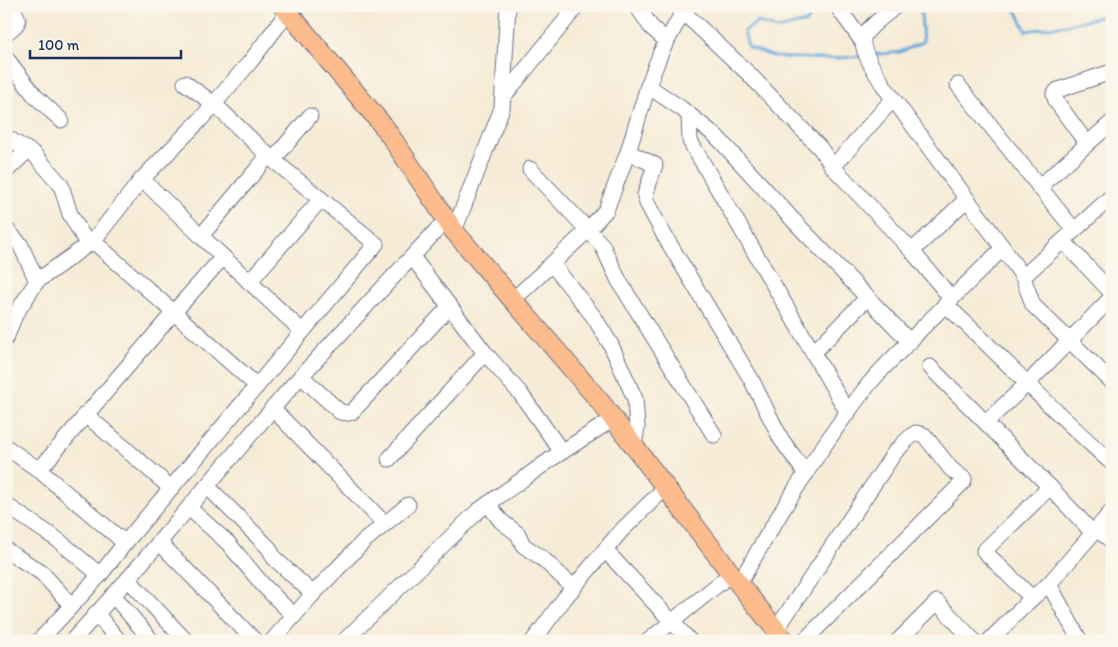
<svg xmlns="http://www.w3.org/2000/svg" width="1118" height="647" font-family="Itim,sans-serif">
<rect width="100%" height="100%" fill="#fbf7ec"/>
<filter id="ink" filterUnits="userSpaceOnUse"><feTurbulence type="fractalNoise" baseFrequency=".02" numOctaves="2"/><feDisplacementMap in="SourceGraphic" scale="10" xChannelSelector="R" yChannelSelector="G"/><feConvolveMatrix kernelMatrix="1 2 1 2 8 2 1 2 1" color-interpolation-filters="sRGB"/></filter>
<filter id="wash" filterUnits="userSpaceOnUse"><feTurbulence type="fractalNoise" baseFrequency=".0096" numOctaves="4" result="noise"/><feDisplacementMap in="SourceGraphic" scale="20" xChannelSelector="R" yChannelSelector="G"/><feGaussianBlur stdDeviation="1.12" result="paint"/><feColorMatrix in="noise" values="0 0 0 0 0 0 0 0 0 0 0 0 0 0 0 0 0 1.4 0 .05"/><feComposite in="paint" operator="in"/></filter>
<g filter="url(#wash)">
<rect width="100%" height="100%" fill="#f6ebd6"/>
<g fill="none" stroke-linecap="round" stroke-linejoin="round">
<g stroke="#69aadd" stroke-width="3">
<path d="M812,6l3,3 -8,13 -30,7 -19,-7 -14,9 4,16 27,10 52,2 36,-3"/>
<path d="M1014,6l12,25 40,-6 46,-11"/>
<path d="M871,55l29,-3 23,-10 -2,-29 6,-7"/>
</g>
</g>
</g>
<g filter="url(#ink)">
<g fill="none" stroke-linecap="round" stroke-linejoin="round">
<defs>
<g id="minor">
<path d="M637,6l14,21 16,14"/>
<path d="M837,6l25,35"/>
<path d="M896,6c-9,8 -27,20 -32,30 -6,12 15,42 22,53l117,159"/>
<path d="M682,11l67,63 71,74 13,19 79,84 39,47"/>
<path d="M6,33c15,-11 15,-12 4,-27"/>
<path d="M6,58l29,38 26,24"/>
<path d="M958,85l116,145"/>
<path d="M648,86l34,23 34,27 77,84 117,122"/>
<path d="M504,96l69,-85 1,-5"/>
<path d="M689,114l1,27 158,272"/>
<path d="M6,137l28,17 27,31 9,29 18,31"/>
<path d="M1087,144l-31,-43 -2,-7 4,-4 50,-17"/>
<path d="M628,152l27,13 -10,30 2,8 17,32 87,144 30,60 25,35"/>
<path d="M273,160l37,-44"/>
<path d="M833,167l60,-68"/>
<path d="M530,169l72,76 17,36 95,154"/>
<path d="M6,171l22,-21"/>
<path d="M142,179l59,57"/>
<path d="M1039,187l73,-65"/>
<path d="M6,229l14,15 17,37"/>
<path d="M454,231l48,-123 6,-102"/>
<path d="M1063,241l49,52"/>
<path d="M912,251l55,-52"/>
<path d="M223,257l-22,-21 67,-80"/>
<path d="M413,258l72,95 35,40 42,59"/>
<path d="M552,264l42,53 17,28 24,54 2,28 -3,19"/>
<path d="M1023,277l10,28 79,77"/>
<path d="M249,282l72,-83"/>
<path d="M513,300l75,-70 18,-20 22,-58 20,-66 13,-34 25,-46"/>
<path d="M945,304c56,52 109,108 167,159"/>
<path d="M6,338l9,-23 22,-34 56,-40"/>
<path d="M813,353l55,-56"/>
<path d="M930,367l120,120 42,45"/>
<path d="M301,376l39,36 8,1 4,-1 98,-106"/>
<path d="M257,386l-164,-145 49,-62 58,-59 50,-58 38,-50"/>
<path d="M272,408l113,116"/>
<path d="M85,414l86,74"/>
<path d="M986,422l42,-39 84,-86"/>
<path d="M6,447l33,23 86,73 -25,32 -61,66"/>
<path d="M389,459l96,-106"/>
<path d="M39,470l135,-158 49,-55 79,74"/>
<path d="M207,486l62,62 5,10 39,36"/>
<path d="M488,504l13,17 17,13 5,11 20,14 31,29"/>
<path d="M6,505l52,35 42,35"/>
<path d="M189,508l39,35 35,42 31,31"/>
<path d="M1096,529l16,12"/>
<path d="M159,542l96,99"/>
<path d="M125,543l251,-299 -103,-84 -59,-56 -29,-21"/>
<path d="M6,550l36,23 29,32"/>
<path d="M605,550l85,91"/>
<path d="M128,579l58,62"/>
<path d="M739,584c39,-69 81,-138 130,-200 16,-20 36,-36 52,-55l82,-81 20,29 89,-81"/>
<path d="M1049,584l31,57"/>
<path d="M113,595l39,46"/>
<path d="M1032,598l-48,-47 66,-64"/>
<path d="M96,613l23,28"/>
<path d="M776,630l119,-178c7,-6 13,-15 21,-19l8,2 27,34 13,10 -1,3 -159,159"/>
<path d="M72,641l56,-62 163,-192 155,-167"/>
<path d="M272,641l41,-47 50,-52 45,-37"/>
<path d="M344,641l134,-130 76,-54 59,-38"/>
<path d="M533,641l31,-42 56,-67 45,-44"/>
<path d="M648,641l83,-67"/>
<path d="M898,641l39,-39 37,39"/>
<path d="M989,641l43,-43 17,-14 63,-73"/>
</g>
<path id="major" d="M283,6l102,122 69,103 148,173 137,180 46,57"/>
</defs>
<use href="#minor" stroke="#687188" stroke-width="17"/>
<use href="#major" stroke="#687188" stroke-width="21"/>
<use href="#minor" stroke="#fff" stroke-width="15"/>
<use href="#major" stroke="#fbbb8c" stroke-width="19"/>
</g>
</g>
<rect width="1118" height="647" fill="none" stroke="#fbf7ec" stroke-width="25"/>
<path d="M30 50v8h151v-8" fill="none" stroke="#1b2f5e" stroke-width="2.5"/>
<text x="38" y="50" font-size="15" fill="#1b2f5e" stroke="#fbf7ec" stroke-width="4" paint-order="stroke">100 m</text>
</svg>
